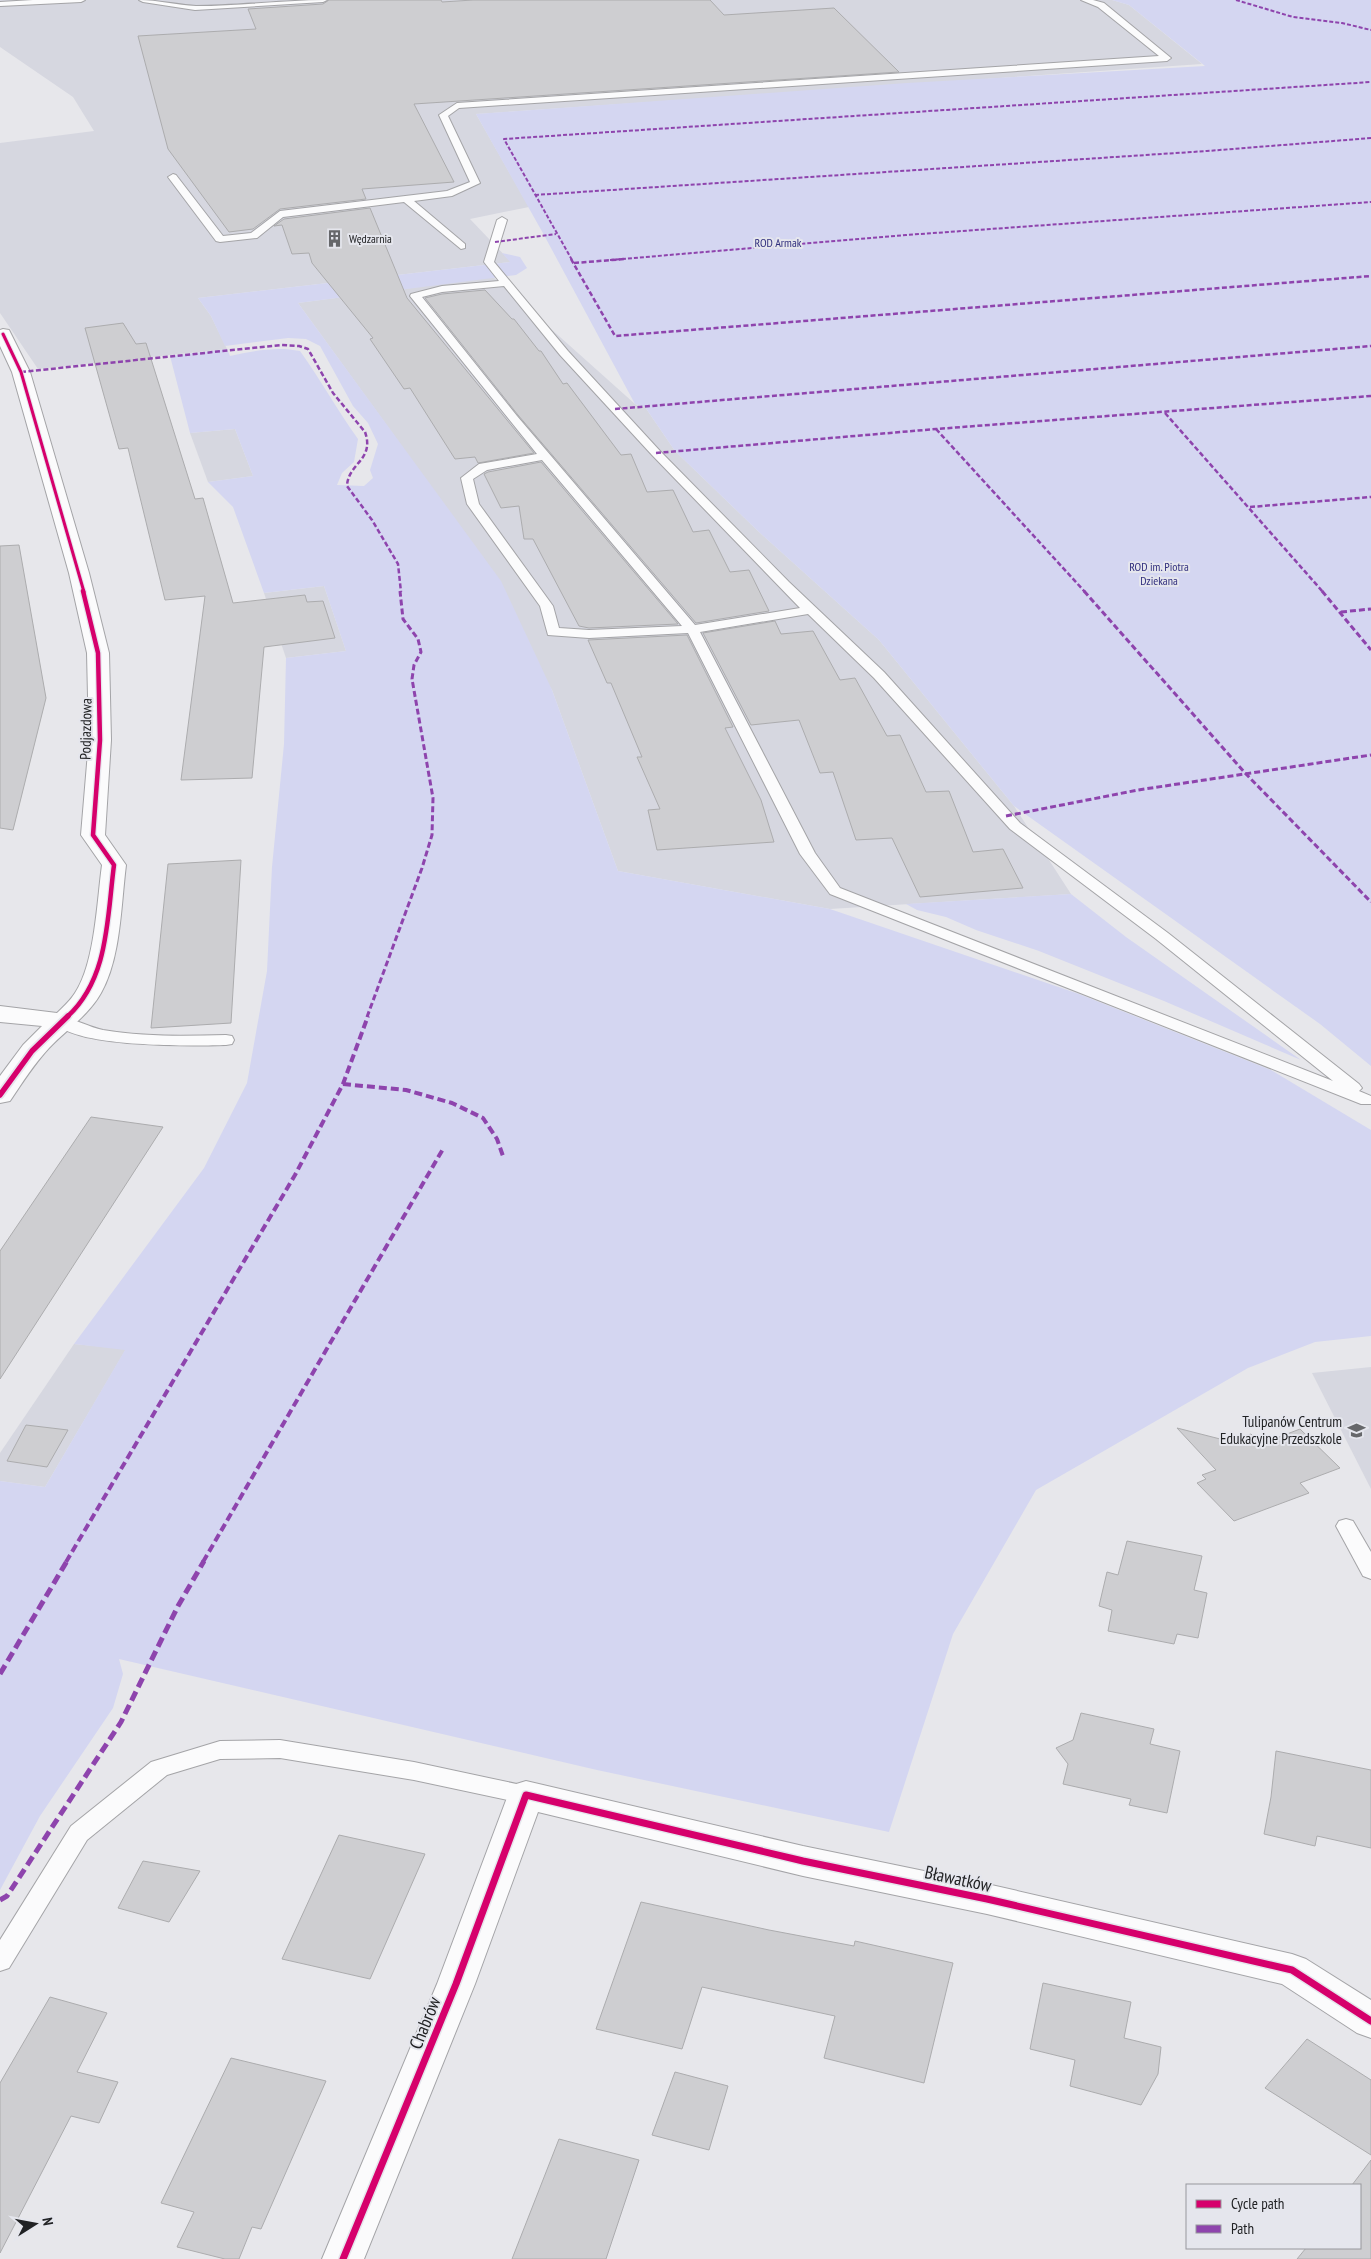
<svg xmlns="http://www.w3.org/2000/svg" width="1371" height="2259" font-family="'PT Sans Narrow',sans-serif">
<rect width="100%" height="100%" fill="#e7e7eb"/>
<g fill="#d6d7e0">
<path d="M0,0h1112l17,5 73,59 -726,50 53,93 -59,12 41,43 -313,36 13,18 16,33 -189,20 -38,-56v-170l94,-12 -21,-34 -73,-50z"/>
<path d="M493,277l142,127 10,3 30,44 84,81 120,108 135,166 57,88 -241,15 -212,-38 -66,-181 -156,-252 -98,-135z"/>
<path d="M235,429l18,47 -45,6 -18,-49z"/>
<path d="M324,586l22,65 -60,7 -22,-65z"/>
<path d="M74,1344l52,5 -81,138 -45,-6v-28z"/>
<path d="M1371,1367v122l-59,-116z"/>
</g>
<g fill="#d4d6f1">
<path d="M1112,0h259v1066l-51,-42 -306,-218 -135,-166 -120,-108 -84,-81 -30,-44 -10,-3 -91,-169 -68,-121 431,-31 298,-17 -76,-61z"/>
<path d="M502,253l18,4 7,11 -11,7 -218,28 203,278 51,109 66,181 212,38 249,85 192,76 100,60v206l-56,6 -67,26 -212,122 -83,144 -64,198 -292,-62 -478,-111 4,15 -10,34 -73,108 -40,74v-409l45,6 80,-137 -51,-6 130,-176 43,-85 20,-112 5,-104 12,-123 2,-86 60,-7 -22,-65 -60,7 -31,-86 -25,-25 45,-6 -18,-47 -45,4 -20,-77 57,-7 3,7c23,-5 46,-10 70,-5 21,29 37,59 58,88l-4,23 -12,11 -5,12 27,1 9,-8 -3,-8 8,-26 -10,-21 -15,-17 -33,-60 -14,-7 -18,-1 -63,8 -14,-30 -13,-18 312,-36z"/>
<path d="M1071,894l55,43 175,123 -137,-59 -125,-50 -63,-21 -30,-13 -29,-7 -11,-6z"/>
</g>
<g fill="#ceced1" stroke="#acacae">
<path d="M329,0h112l1,2 31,-2h237l14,15 110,-7 65,64 -485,32 40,78 -92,7 4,10 -86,10 -27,20 -24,3 -61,-83 -30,-113 118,-7 -8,-20 75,-5z"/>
<path d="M370,208l37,90 127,155 -56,10 -3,-6 -20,2 -45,-71 -6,1 -34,-50 3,-1 -61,-75 -3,-10 -17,1 -10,-29 -8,1 10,-7z"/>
<path d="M485,290l27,29h2l25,32h2l22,33 4,-1 54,72 10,-1 16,38 26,-2 20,42 16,-2 21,42 19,-2 20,41 -73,12 -178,-208 -93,-117 17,-4z"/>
<path d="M123,323l13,21 10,-1 49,156 8,-1 30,105 72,-8 2,7 16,-1 12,37 -71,9 -12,131 -71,2 24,-184 -40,4 -37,-152 -9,1 -34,-121z"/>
<path d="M541,462l137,162 -89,4 -10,-2 -46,-87h-9l-5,-33 -18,2 -17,-34 4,-2z"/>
<path d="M19,545l27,153 -33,132 -13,-2v-282z"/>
<path d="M775,621l6,13 32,-3 27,49 15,-2 32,58 13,-1 26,57 23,-1 24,61 30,-3 20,39 -103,9 -28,-59 -36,2 -23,-68 -13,1 -21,-53 -48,5 -48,-92z"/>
<path d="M687,635l46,92 -8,1 36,72 13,42 -117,8 -9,-40 12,-1 -23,-52h5l-31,-74h-4l-19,-43z"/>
<path d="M241,860l-10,163 -80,5 17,-164z"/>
<path d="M91,1117l72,10 -163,252v-128z"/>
<path d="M26,1425l42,5 -21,37 -40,-6z"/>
<path d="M1177,1428l51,13 23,-7 10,10 39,-15 40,39 -40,15 9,10 -75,28 -37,-38 9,-4 -4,-4 14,-5z"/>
<path d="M1127,1541l75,15 -8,34 13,3 -9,45 -21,-4 -3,10 -66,-13 4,-21 -13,-4 8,-34 11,3z"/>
<path d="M1081,1713l73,16 -4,15 30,7 -13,62 -38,-8 2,-6 -68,-15 5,-20 -12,-16 17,-8z"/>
<path d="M1276,1751l95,19v78l-54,-12 -2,10 -51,-12 7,-37z"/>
<path d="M339,1835l86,19 -55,125 -88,-20z"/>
<path d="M143,1861l57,10 -31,51 -51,-14z"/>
<path d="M641,1902l128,28 85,16 1,-5 98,22 -29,120 -100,-25 11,-42 -133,-29 -20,62 -86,-20z"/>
<path d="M1043,1983l88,19 -7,36 37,9 -3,27 -17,31 -71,-19 5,-26 -45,-11z"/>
<path d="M50,1997l57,16 -30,59 41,10 -19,41 -28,-7 -71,137v-170z"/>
<path d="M1307,2039l64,41v75l-106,-67z"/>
<path d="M231,2058l95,23 -65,148 -9,-2 -13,32h-14l-48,-12 17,-35 -33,-9z"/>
<path d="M675,2072l53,14 -19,64 -57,-15z"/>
<path d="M559,2139l80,21 -33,99h-94z"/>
<path d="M1371,2160v99h-74l9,-11h54v-63h-8z"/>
</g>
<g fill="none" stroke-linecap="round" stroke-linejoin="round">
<defs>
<g id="service">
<path d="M33,0h52l-4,2 -81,4v-4z"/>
<path d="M139,0c19,0 38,5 57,6 44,0 87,-6 131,-6l-4,2 -128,8 -52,-8z"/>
<path d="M1081,0h12l11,3 67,55 -4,3 -708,47 -11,8 32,67 -28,13 -38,5 51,43v4l-4,1 -57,-47 -121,15 -26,21 -37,4 -4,-1 -48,-64 5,-3 3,1 47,61 28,-3 29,-22 167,-20 23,-9 -31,-67 18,-12 702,-47 -61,-49z"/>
<path d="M502,217l5,3 -13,42 74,89 92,100 129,131 95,90 136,151 148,110 191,151 3,4 -3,3 12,5v8h-10l-531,-210 -30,-40 -112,-221 -99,5 -41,-3 -8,-29 -73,-102 -6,-26 18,-14 58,-10 -127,-158 1,-2 31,-8 57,-5 -15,-19 13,-42zM504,286l56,69 92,100 148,153 -105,17 -178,-209 -95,-119 20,-5zM542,460l140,166 -93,4 -30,-2 -6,-22 -74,-102 -6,-25 14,-9zM808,614l66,64 136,151 146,110 177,142 -493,-193 -25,-35 -115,-221z"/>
<path d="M63,1017c14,3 26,10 40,13 41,7 82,6 123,5l6,1 2,4 -2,4 -6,1c-31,1 -153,3 -171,-23l2,-4z"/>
<path d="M1346,1519l7,2 18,31v27l-8,-3 -27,-50 3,-5z"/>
<path d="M280,1740l134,22 112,24 8,3 4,6 -4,6 -8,3 -112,-24 -134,-22 -60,1 -53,16 -80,65 -78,128 -9,3v-31l71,-114 80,-64 69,-21z"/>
</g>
<g id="minor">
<path d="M3,329l6,1 21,42 59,201 20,80 2,87 -6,95 21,30c-5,39 -5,93 -25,128 -13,23 -35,37 -52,55 -15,16 -27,35 -39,53l-10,2v-27l23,-31 19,-19 -42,-4v-16l57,7c6,-6 13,-12 18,-20 20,-30 22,-92 27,-128l-21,-30 8,-95 -2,-87 -18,-80 -57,-201 -12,-26v-16z"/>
<path d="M526,1781l277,65 184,38 305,70 14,5 65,41v38l-14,-5 -75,-49 -295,-70 -184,-38 -265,-64 -63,172 -111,275h-42l115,-275 71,-189 5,-10z"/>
</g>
</defs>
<use href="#service" stroke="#a4a4a7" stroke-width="2"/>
<use href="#minor" stroke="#a4a4a7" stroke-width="2"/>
<use href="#service" fill="#fbfbfc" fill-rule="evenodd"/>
<use href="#minor" fill="#fbfbfc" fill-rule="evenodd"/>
<g stroke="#8e44ad" stroke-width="2" stroke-dasharray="4 2" stroke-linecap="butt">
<path d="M1236,0l57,17 49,6 29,7"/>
<path d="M535,195l672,-44 164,-13"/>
<path d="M495,242l61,-8"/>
<path d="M572,260l-68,-121 867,-57"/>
<path d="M610,260l296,-25 465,-33"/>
</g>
<g stroke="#8e44ad" stroke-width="2.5" stroke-dasharray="5 2.5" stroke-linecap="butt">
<path d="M571,259l44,77 756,-60"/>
<path d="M574,263l51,-4"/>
<path d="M21,372l260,-27 18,1 9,3 25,44 32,39c10,28 -17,31 -18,54l25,34 26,44 3,28"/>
<path d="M615,409l756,-63"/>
<path d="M1165,413l158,179"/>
<path d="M936,429l149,163"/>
<path d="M656,453l280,-24 435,-33"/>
<path d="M1250,507l121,-10"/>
</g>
<g stroke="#8e44ad" stroke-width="3" stroke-dasharray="6 3" stroke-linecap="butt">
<path d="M1084,591l162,183 125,128"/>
<path d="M1322,591l49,59"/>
<path d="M1341,612l30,-3"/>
<path d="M1006,816l132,-26 233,-35"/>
<path d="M367,1017l55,-149 10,-33 1,-37 -21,-119 2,-14 7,-13 -3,-13 -15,-20 -3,-28"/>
</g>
<g stroke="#8e44ad" stroke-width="4" stroke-dasharray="8 4" stroke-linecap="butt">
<path d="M343,1084l63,6 46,13 31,15 14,21 7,20"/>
<path d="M66,1562l229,-387 48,-91 25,-68"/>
<path d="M203,1562l240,-413"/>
</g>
<g stroke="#8e44ad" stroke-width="5" stroke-dasharray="10 5" stroke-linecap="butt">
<path d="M0,1674l67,-113"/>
<path d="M0,1900l7,-4 114,-174 57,-116 26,-45"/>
</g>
<defs>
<path id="cycleway-far3" d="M3,334l18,38 63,220"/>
<path id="cycleway-far2" d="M67,1017c42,-38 40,-99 47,-152l-21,-30 7,-95 -2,-87 -15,-62"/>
<path id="cycleway-far1" d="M0,1095l32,-44 36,-35"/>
<path id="cycleway" d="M343,2259l113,-275 70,-189 277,66 184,38 305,71 79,51"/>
</defs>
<use href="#cycleway-far3" stroke="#e5e6ed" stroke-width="5"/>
<use href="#cycleway-far2" stroke="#e5e6ed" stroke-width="7"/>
<use href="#cycleway-far1" stroke="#e5e6ed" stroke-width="9"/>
<use href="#cycleway" stroke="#e5e6ed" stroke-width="10"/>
<use href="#cycleway-far3" stroke="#d6006c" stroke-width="3"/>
<use href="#cycleway-far2" stroke="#d6006c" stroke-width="4.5"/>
<use href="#cycleway-far1" stroke="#d6006c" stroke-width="5.5"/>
<use href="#cycleway" stroke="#d6006c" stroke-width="7"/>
</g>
<defs>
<symbol id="building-bare" viewBox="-9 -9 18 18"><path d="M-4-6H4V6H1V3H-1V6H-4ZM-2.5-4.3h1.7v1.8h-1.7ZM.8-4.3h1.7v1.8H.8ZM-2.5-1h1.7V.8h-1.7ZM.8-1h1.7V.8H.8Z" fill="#66676a" stroke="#e5e6ed" stroke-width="2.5" paint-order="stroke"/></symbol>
<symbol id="school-bare" viewBox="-9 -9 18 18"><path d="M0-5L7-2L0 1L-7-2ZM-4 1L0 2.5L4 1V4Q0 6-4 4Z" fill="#66676a" stroke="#e5e6ed" stroke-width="2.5" paint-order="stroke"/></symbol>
</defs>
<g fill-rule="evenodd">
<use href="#building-bare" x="322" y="226" width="25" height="25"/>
<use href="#school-bare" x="1344" y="1418" width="25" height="25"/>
</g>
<g text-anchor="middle" stroke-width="4" stroke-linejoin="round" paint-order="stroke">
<g font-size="12" fill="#212224" stroke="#e5e6ed" text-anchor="start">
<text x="349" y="243">Wędzarnia</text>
</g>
<g font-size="12" fill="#32307e" stroke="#e5e6ed">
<text x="778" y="247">ROD Armak</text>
<text x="1159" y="571">ROD im. Piotra<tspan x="1159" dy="14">Dziekana</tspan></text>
</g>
<g font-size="15" fill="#212224" stroke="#e5e6ed">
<text transform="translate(86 729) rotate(-89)" y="5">Podjazdowa</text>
</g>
<g font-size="15" fill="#212224" stroke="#e5e6ed" text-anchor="end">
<text x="1342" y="1427">Tulipanów Centrum<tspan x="1342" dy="17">Edukacyjne Przedszkole</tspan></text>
</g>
<g font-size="18" fill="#212224" stroke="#e5e6ed">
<text transform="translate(958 1879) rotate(12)" y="6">Bławatków</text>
<text transform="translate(425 2023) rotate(-68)" y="6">Chabrów</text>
</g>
</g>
<rect x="1186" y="2184" width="175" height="65" fill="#e5e6ed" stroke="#97989d"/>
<rect x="1196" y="2200" width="25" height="8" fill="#d6006c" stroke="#97989d"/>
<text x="1231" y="2209" font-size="15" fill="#212224">Cycle path</text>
<rect x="1196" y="2225" width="25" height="8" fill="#8e44ad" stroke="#97989d"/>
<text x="1231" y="2234" font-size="15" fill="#212224">Path</text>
<g transform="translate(35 2224) rotate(79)" stroke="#e5e6ed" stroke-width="4" paint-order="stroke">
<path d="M0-4L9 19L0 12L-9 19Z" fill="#212224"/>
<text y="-8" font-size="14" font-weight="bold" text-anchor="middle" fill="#212224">N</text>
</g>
</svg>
